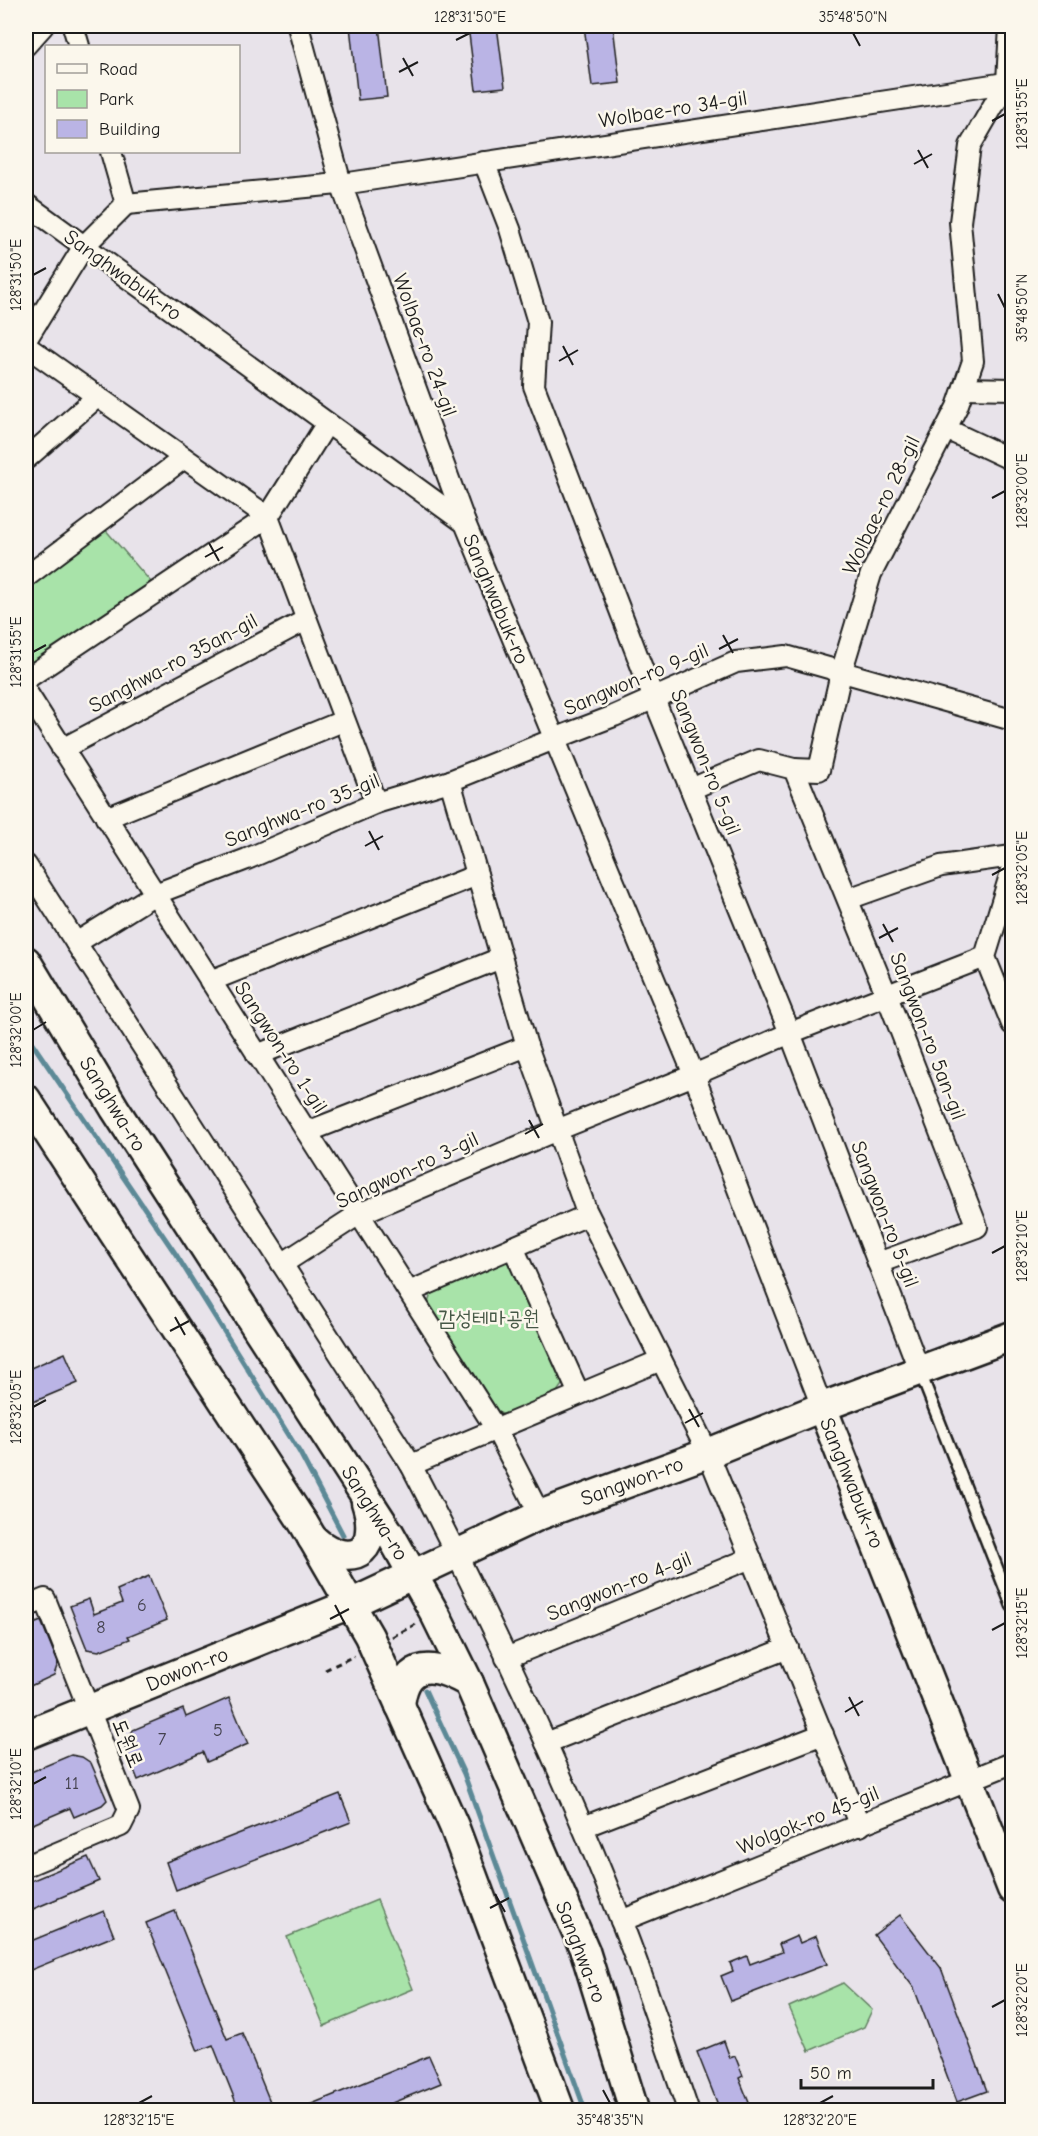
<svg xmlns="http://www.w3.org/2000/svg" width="1038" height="2136" font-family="'Comic Neue','Poor Story',sans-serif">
<rect width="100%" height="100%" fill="#e8e3ea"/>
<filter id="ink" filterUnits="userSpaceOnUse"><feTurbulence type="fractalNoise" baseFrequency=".0167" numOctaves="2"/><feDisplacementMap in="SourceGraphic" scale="12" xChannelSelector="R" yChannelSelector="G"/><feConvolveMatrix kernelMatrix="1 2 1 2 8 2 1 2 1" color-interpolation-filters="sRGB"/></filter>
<g filter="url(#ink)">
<g fill="#a8e3a9" stroke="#628062" stroke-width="1.5">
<path d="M103,527l48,55 -125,86v-83z"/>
<path d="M503,1255l11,6 52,118 -9,13 -53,23 -12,-6 -64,-106 5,-15z"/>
<path d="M377,1900l36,89 -89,37 -37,-89z"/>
<path d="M843,1983l29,27 -8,17 -55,24 -20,-44z"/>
</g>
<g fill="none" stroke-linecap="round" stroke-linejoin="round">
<g stroke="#5c8996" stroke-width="5">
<path d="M26,1034l151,222 123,197 43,82"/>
<path d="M425,1690l39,84 121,336"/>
</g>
</g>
<g fill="#bab4e5" stroke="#1c1c1c" stroke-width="1.5">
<path d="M350,26h29l8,71 -29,3z"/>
<path d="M468,26h29l8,61 -29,3z"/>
<path d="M584,26h29l7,57 -28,3z"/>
<path d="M65,1353l13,30 -52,22v-35z"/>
<path d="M149,1576l18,44 -39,16 2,3 -31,12 -12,-2 -17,-43 19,-7 5,15 28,-11 -5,-13z"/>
<path d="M41,1621l17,42 -4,12 -28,13v-61z"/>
<path d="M229,1698l19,46 -41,18 -4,-10 -65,28 -13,-32 8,-18 50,-21 3,8z"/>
<path d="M71,1755l11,2 9,6 16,37 -5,5 -28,12 -4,-9 -44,19v-53z"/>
<path d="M340,1794l11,28 -175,68 -10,-28z"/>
<path d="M88,1857l11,24 -73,31v-29z"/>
<path d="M104,1911l10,25 -88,36v-29z"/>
<path d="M175,1911l52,128 15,-6 29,71 -17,6h-15l-26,-65 -15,6 -52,-128z"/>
<path d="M900,1915l41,53 46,123 -30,11 -43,-114 -40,-53z"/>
<path d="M797,1936l3,7 16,-7 11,28 -96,37 -10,-25 12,-5 -3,-8 17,-7 3,8 32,-12 -3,-8z"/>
<path d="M724,2041l6,17 5,-2 8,20 -4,2 13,32h-32l-23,-58z"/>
<path d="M429,2056l12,27 -66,27h-78z"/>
</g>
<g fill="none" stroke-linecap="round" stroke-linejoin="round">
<defs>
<path id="lane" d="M920,1372l92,234"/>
<g id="street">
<path d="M73,26l6,20"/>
<path d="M298,26l43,158 124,339"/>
<path d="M26,45l17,-19"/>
<path d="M111,152l15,52"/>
<path d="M484,162l26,67 28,93 -4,64 120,313 136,334 130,339"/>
<path d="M26,204l439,319 229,552 128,332"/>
<path d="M126,204l223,-21 663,-101"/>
<path d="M26,340l58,-94 42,-42"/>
<path d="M26,346l242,171 108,286"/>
<path d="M964,388l48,1"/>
<path d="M946,429l66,31"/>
<path d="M26,459l71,-62"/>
<path d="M26,577l158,-119"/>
<path d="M26,679l242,-162 59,-94"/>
<path d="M26,691l470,738 44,86"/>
<path d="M62,749l244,-129"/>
<path d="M794,769l25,1 22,-97 30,-99 86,-167 16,-46 -13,-139 10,-76 37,-64 3,-56"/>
<path d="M450,781l77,265 59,164 122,243 152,373"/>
<path d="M691,789l68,-29 35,9 93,227 90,231 -99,36"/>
<path d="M106,818l237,-97"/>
<path d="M26,865l385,600c77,148 148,298 209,453 25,63 46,128 68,192"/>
<path d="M1012,869l-27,88 27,67"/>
<path d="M848,899l93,-33 71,-10"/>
<path d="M76,943l79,-49 92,-35 129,-56 74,-22 104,-42 60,-23 122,-54 50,-6 226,64"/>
<path d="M210,981l267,-106"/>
<path d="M257,1055l244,-97"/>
<path d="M307,1132l220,-86"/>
<path d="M513,1247l66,147"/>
<path d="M282,1264l77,-50 198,-84 137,-55 96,-42 195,-76"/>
<path d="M409,1292l179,-77"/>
<path d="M411,1465l250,-105"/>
<path d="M26,1607l19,-8 84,211 -8,16 -95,40"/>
<path d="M506,1658l245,-100"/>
<path d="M546,1743l242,-95"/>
<path d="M583,1827l240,-93"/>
<path d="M621,1921l391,-158"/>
</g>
<g id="secondary">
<path d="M26,961l89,148 275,425 45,80 34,69 116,268 49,159"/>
<path d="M26,1099l278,425 65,112 85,190 106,284"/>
<path d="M822,1407l190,482"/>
<path d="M312,1538c18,18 55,29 58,-7 1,-10 -1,-20 -4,-29"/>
<path d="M400,1706c5,-49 36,-42 69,-23"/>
<path d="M26,1735l324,-131 190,-89 168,-62 114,-46 190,-71"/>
</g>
</defs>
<use href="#lane" stroke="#1c1c1c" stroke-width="15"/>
<use href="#street" stroke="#1c1c1c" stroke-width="24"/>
<use href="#secondary" stroke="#1c1c1c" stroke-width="33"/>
<g stroke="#1c1c1c" stroke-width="3" stroke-dasharray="6 4.5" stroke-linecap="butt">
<path d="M392,1637l24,-13"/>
<path d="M325,1670l29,-14"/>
</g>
<use href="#lane" stroke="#fbf7ec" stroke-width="10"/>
<use href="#street" stroke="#fbf7ec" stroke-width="20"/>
<use href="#secondary" stroke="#fbf7ec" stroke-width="28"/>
</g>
</g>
<path fill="none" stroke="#1c1c1c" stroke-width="2" d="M853,33l7,13M456,40l14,-7M403,58l10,18M399,72l19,-10M992,121l13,-7M918,150l10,18M914,164l18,-10M33,275l13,-7M998,294l7,14M563,346l10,19M559,361l19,-11M992,498l13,-7M209,543l10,18M205,557l18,-10M723,635l10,18M719,649l19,-10M33,652l13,-7M369,831l10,19M365,846l18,-10M992,875l13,-7M883,924l10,18M879,938l19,-10M33,1030l13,-8M529,1120l10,18M525,1134l18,-10M992,1253l13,-7M175,1317l10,18M170,1331l19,-10M33,1407l13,-7M689,1409l10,18M685,1423l18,-10M335,1605l10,19M330,1619l19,-10M992,1630l13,-7M849,1697l10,19M845,1712l18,-11M33,1784l13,-7M495,1894l10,18M490,1908l19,-10M992,2007l13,-7M603,2090l7,13M139,2103l13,-7M820,2103l13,-7"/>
<g text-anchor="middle" stroke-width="5" stroke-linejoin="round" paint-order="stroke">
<g font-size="18" fill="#44424e">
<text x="142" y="1611">6</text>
<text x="101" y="1633">8</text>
<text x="218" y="1736">5</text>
<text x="162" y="1745">7</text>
<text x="72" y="1789">11</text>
</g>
<g font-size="21" fill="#1c1c1c" stroke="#fbf7ec">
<text transform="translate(673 109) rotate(-9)" y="7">Wolbae-ro 34-gil</text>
<text transform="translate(123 275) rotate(36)" y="7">Sanghwabuk-ro</text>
<text transform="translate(425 345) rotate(70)" y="7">Wolbae-ro 24-gil</text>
<text transform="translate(881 505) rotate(-64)" y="7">Wolbae-ro 28-gil</text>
<text transform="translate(496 599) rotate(67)" y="7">Sanghwabuk-ro</text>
<text transform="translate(173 663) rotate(-28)" y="7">Sanghwa-ro 35an-gil</text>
<text transform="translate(636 679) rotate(-23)" y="7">Sangwon-ro 9-gil</text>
<text transform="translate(706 762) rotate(68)" y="7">Sangwon-ro 5-gil</text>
<text transform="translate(302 810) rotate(-22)" y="7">Sanghwa-ro 35-gil</text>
<text transform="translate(928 1036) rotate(69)" y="7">Sangwon-ro 5an-gil</text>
<text transform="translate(281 1047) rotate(57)" y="7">Sangwon-ro 1-gil</text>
<text transform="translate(113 1104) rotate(58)" y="7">Sanghwa-ro</text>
<text transform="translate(407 1170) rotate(-25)" y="7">Sangwon-ro 3-gil</text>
<text transform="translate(885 1214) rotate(69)" y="7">Sangwon-ro 5-gil</text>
<text transform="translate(632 1481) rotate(-20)" y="7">Sangwon-ro</text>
<text transform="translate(852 1483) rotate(68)" y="7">Sanghwabuk-ro</text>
<text transform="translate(375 1513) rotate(58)" y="7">Sanghwa-ro</text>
<text transform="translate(619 1586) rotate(-22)" y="7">Sangwon-ro 4-gil</text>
<text transform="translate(187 1669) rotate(-22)" y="7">Dowon-ro</text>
<text transform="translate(128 1743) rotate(68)" y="7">도원로</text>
<text transform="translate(808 1820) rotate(-22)" y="7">Wolgok-ro 45-gil</text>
<text transform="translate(581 1952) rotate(69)" y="7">Sanghwa-ro</text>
</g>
<g font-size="21" fill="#465846" stroke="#fbf7ec">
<text x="489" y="1325">감성테마공원</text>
</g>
</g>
<rect width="1038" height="2136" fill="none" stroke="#fbf7ec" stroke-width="66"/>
<rect x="45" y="45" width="195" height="108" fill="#fbf7ec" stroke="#a29f99" stroke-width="1.5"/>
<rect x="57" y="64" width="30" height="9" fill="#fbf7ec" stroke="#a29f99" stroke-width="1.5"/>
<text x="99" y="75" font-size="18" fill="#1c1c1c">Road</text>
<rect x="57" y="90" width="30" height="18" fill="#a8e3a9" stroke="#a29f99" stroke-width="1.5"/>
<text x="99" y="105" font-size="18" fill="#1c1c1c">Park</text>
<rect x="57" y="120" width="30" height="18" fill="#bab4e5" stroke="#a29f99" stroke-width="1.5"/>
<text x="99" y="135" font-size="18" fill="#1c1c1c">Building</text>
<path d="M801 2079v9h132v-9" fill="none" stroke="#1c1c1c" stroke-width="3"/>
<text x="810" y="2079" font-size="18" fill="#1c1c1c" stroke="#fbf7ec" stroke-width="4.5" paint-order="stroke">50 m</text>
<rect x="33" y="33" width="972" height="2070" fill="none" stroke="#1c1c1c" stroke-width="2"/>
<g font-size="15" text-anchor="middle" fill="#1c1c1c">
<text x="470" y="22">128°31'50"E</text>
<text x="853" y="22">35°48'50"N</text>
<text transform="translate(1022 114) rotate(-90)" y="5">128°31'55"E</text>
<text transform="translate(16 275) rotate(-90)" y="5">128°31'50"E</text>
<text transform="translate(1022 308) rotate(-90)" y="5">35°48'50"N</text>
<text transform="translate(1022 491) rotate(-90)" y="5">128°32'00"E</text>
<text transform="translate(16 652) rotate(-90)" y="5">128°31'55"E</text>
<text transform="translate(1022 868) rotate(-90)" y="5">128°32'05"E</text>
<text transform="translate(16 1030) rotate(-90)" y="5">128°32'00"E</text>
<text transform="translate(1022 1246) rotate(-90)" y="5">128°32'10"E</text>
<text transform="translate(16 1407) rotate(-90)" y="5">128°32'05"E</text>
<text transform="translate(1022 1623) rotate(-90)" y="5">128°32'15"E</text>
<text transform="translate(16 1784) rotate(-90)" y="5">128°32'10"E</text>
<text transform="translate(1022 2000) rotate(-90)" y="5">128°32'20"E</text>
<text x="139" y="2125">128°32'15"E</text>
<text x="610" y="2125">35°48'35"N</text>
<text x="820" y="2125">128°32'20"E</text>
</g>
</svg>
